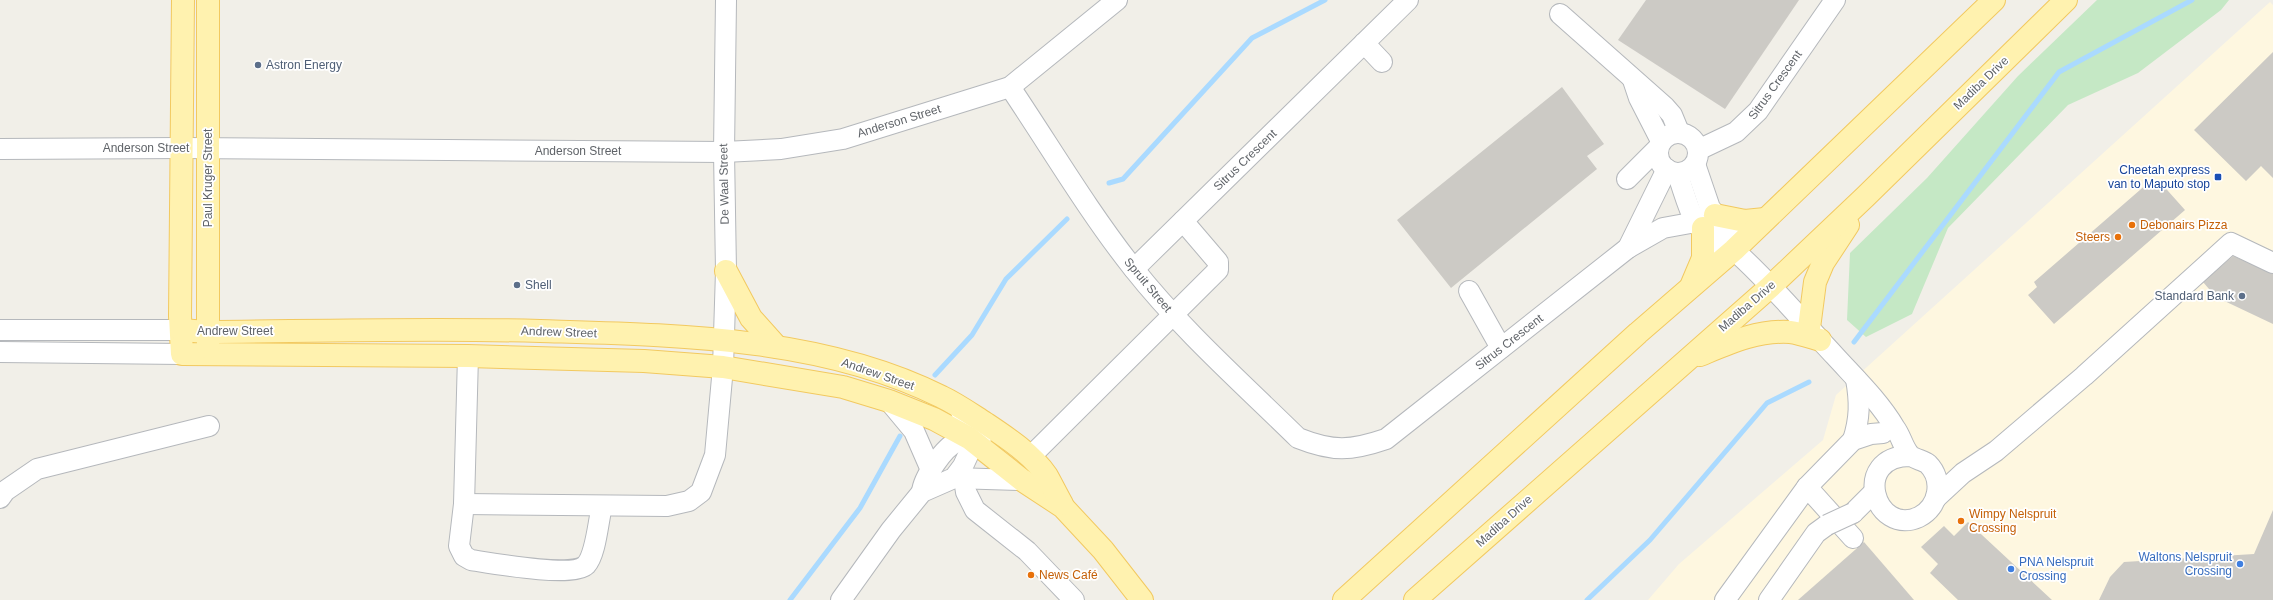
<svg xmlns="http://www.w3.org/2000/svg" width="2273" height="600" font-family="Helvetica,sans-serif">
<rect width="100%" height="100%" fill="#f1efe8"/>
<path fill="#fef7e0" d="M2270,2l3,3v595h-625l31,-36 144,-124 13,-45z"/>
<path fill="#c5e8c5" d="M2097,0h132l-8,10 -83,63 -70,32 -120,123 -36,86 -46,23 -19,-17 3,-67 77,-75 91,-102z"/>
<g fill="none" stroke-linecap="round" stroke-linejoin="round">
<g stroke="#aadaff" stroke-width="5">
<path d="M1109,183l14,-4 129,-141 73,-38"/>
<path d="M1854,342l205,-270 133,-72"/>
<path d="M935,375l37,-40 34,-56 61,-60"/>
<path d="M790,600l70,-92 40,-72"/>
<path d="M1587,600l63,-60 117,-137 42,-21"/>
</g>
</g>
<g fill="#cccac5">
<path d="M1646,0h153l-74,109 -107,-69z"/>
<path d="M2273,52v126l-12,-12 -15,15 -52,-51z"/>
<path d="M1562,87l42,57 -17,12 10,13 -146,119 -54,-68z"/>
<path d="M2160,182l25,28 -131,114 -26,-29 9,-8 -3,-5 114,-99 4,5z"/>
<path d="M2233,256l40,17v51l-57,-27 -13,-15z"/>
<path d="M2273,510v90h-174l11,-23 14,-15 130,-8z"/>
<path d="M1968,522l84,78h-94l-28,-27 8,-9 -17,-17 23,-21 10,10z"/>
<path d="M1864,542l50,58h-116z"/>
</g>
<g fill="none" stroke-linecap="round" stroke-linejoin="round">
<defs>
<g id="minor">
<path d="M1560,14l105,93 7,8 7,17"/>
<path d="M1364,43l18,19"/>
<path d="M1633,80l6,18 22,43"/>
<path d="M1010,87c41,61 78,124 123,181 49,62 109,115 165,170 35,14 53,13 88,1l242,-191 39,-79"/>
<circle cx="1678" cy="153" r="20"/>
<path d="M0,149l182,-1 542,4 57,-3 62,-10 167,-52 107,-87"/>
<path d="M1698,150l38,-18 22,-21 77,-111"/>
<path d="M1695,164l15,44 20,24 4,18"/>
<path d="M1677,173c6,15 10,33 18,48 4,7 17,19 24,23 5,3 12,3 16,7 36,32 67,70 100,105 21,23 44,45 60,72 6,8 8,19 14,26 4,5 14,6 19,10 16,16 11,43 -9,53 -45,20 -68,-61 -9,-61"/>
<path d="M1627,179l31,-31"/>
<path d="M1628,248l35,-20 33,-6"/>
<path d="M1134,269l274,-269"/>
<path d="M1469,291l32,57"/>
<path d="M0,330h181"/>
<path d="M0,352l182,2"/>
<path d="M468,356l-4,148 -5,42 5,10 7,4c20,3 102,18 115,5 10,-11 12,-43 16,-59"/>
<path d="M889,401l25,30 17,39"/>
<path d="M1853,440c7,-22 7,-38 3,-61"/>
<path d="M1030,457l188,-187v-8l-35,-41"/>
<path d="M954,478l68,2"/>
<path d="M964,479l2,13 9,18 52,41 47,49"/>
<path d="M1807,487l46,51"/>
<path d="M922,492c1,-14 22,-45 35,-50 7,-4 16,-4 24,-4"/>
<path d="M0,498l5,-7 32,-22 172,-43"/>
<path d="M1936,498l27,-25 33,-22 88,-75 147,-133 42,20"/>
<path d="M464,504l203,2 22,-5 12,-9 14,-37 8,-88 3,-96 -2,-119 2,-152"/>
<path d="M1853,513l21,-21"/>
<path d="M841,600l50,-70 31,-38 32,-14 9,-12 6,-13v-15l-9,-30"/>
<path d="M1725,600l82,-113 46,-47 18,-6 12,-1"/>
<path d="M1769,600l47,-67 11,-8"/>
</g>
<g id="major">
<path d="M183,0l-3,316 2,38 286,2 176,5 79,6 120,20 46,14 45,18 35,19 53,42 41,27 40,43 39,50"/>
<path d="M1715,215l30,6 20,-2"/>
<path d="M726,271l25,47 26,29"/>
<path d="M1692,284l11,-26v-30"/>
<path d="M1809,328l6,-46 8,-19 25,-38"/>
<path d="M181,330l26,2c111,-1 222,-4 333,-1 133,4 281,5 402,66 15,7 29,17 43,26 21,14 47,31 62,53 5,9 10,19 15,28"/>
<path d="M208,347v-347"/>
<path d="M1700,355c29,-12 57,-25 90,-23 9,1 20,5 30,8"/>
<path d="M1344,600l294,-267 96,-83 260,-250"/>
<path d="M1415,600l355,-313 95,-90 201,-197"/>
</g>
</defs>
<use href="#minor" stroke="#b5b8bc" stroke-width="22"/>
<use href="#major" stroke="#f2c960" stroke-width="24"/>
<use href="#minor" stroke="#fff" stroke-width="20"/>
<use href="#major" stroke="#fff2af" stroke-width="22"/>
<defs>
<path id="minor-bridge" d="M1827,525l26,-12"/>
</defs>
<use href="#minor-bridge" stroke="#b5b8bc" stroke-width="22" stroke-linecap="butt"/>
<use href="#minor-bridge" stroke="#fff" stroke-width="20"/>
</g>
<g fill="#5c6f8a" stroke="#fff" stroke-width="1.5">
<circle cx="258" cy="65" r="4"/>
<circle cx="517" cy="285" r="4"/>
<circle cx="2242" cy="296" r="4"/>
</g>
<rect fill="#1a4fb4" stroke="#fff" stroke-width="1.5" x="2214" y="173" width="8" height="8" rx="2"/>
<g fill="#e8710a" stroke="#fff" stroke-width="1.5">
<circle cx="2132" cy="225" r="4"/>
<circle cx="2118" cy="237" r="4"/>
<circle cx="1961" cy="521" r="4"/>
<circle cx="1031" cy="575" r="4"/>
</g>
<g fill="#3f7fe0" stroke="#fff" stroke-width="1.5">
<circle cx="2240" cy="564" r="4"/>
<circle cx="2011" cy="569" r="4"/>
</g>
<g text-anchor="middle" stroke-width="3.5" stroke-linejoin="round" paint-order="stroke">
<g font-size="12" fill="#4e5e75" stroke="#fff" text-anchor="start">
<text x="266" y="69">Astron Energy</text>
<text x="525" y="289">Shell</text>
<text x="2234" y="300" text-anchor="end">Standard Bank</text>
</g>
<g font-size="12" fill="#5f6368" stroke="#fff">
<text transform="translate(1981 83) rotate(-44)" y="4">Madiba Drive</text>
<text transform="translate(1775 85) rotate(-54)" y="4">Sitrus Crescent</text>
<text transform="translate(899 121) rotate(-17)" y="4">Anderson Street</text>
<text x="146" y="152">Anderson Street</text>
<text x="578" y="155">Anderson Street</text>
<text transform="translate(1245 160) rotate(-44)" y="4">Sitrus Crescent</text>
<text transform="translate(208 178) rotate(-90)" y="4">Paul Kruger Street</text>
<text transform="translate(724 184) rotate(-91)" y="4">De Waal Street</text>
<text transform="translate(1148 285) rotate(50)" y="4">Spruit Street</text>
<text transform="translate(1747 306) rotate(-41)" y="4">Madiba Drive</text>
<text x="235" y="335">Andrew Street</text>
<text transform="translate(559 332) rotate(2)" y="4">Andrew Street</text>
<text transform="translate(1509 342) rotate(-38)" y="4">Sitrus Crescent</text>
<text transform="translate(878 374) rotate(19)" y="4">Andrew Street</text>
<text transform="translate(1504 521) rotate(-42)" y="4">Madiba Drive</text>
</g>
<g font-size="12" fill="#164399" stroke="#fff" text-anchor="end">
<text x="2210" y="174">Cheetah express<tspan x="2210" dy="14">van to Maputo stop</tspan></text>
</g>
<g font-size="12" fill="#c56008" stroke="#fff" text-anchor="start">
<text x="2140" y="229">Debonairs Pizza</text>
<text x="2110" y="241" text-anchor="end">Steers</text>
<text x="1969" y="518">Wimpy Nelspruit<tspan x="1969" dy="14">Crossing</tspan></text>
<text x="1039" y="579">News Café</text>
</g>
<g font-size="12" fill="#366cbe" stroke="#fff" text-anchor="end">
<text x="2232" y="561">Waltons Nelspruit<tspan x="2232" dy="14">Crossing</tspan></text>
<text x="2019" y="566" text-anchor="start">PNA Nelspruit<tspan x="2019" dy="14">Crossing</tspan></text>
</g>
</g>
</svg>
